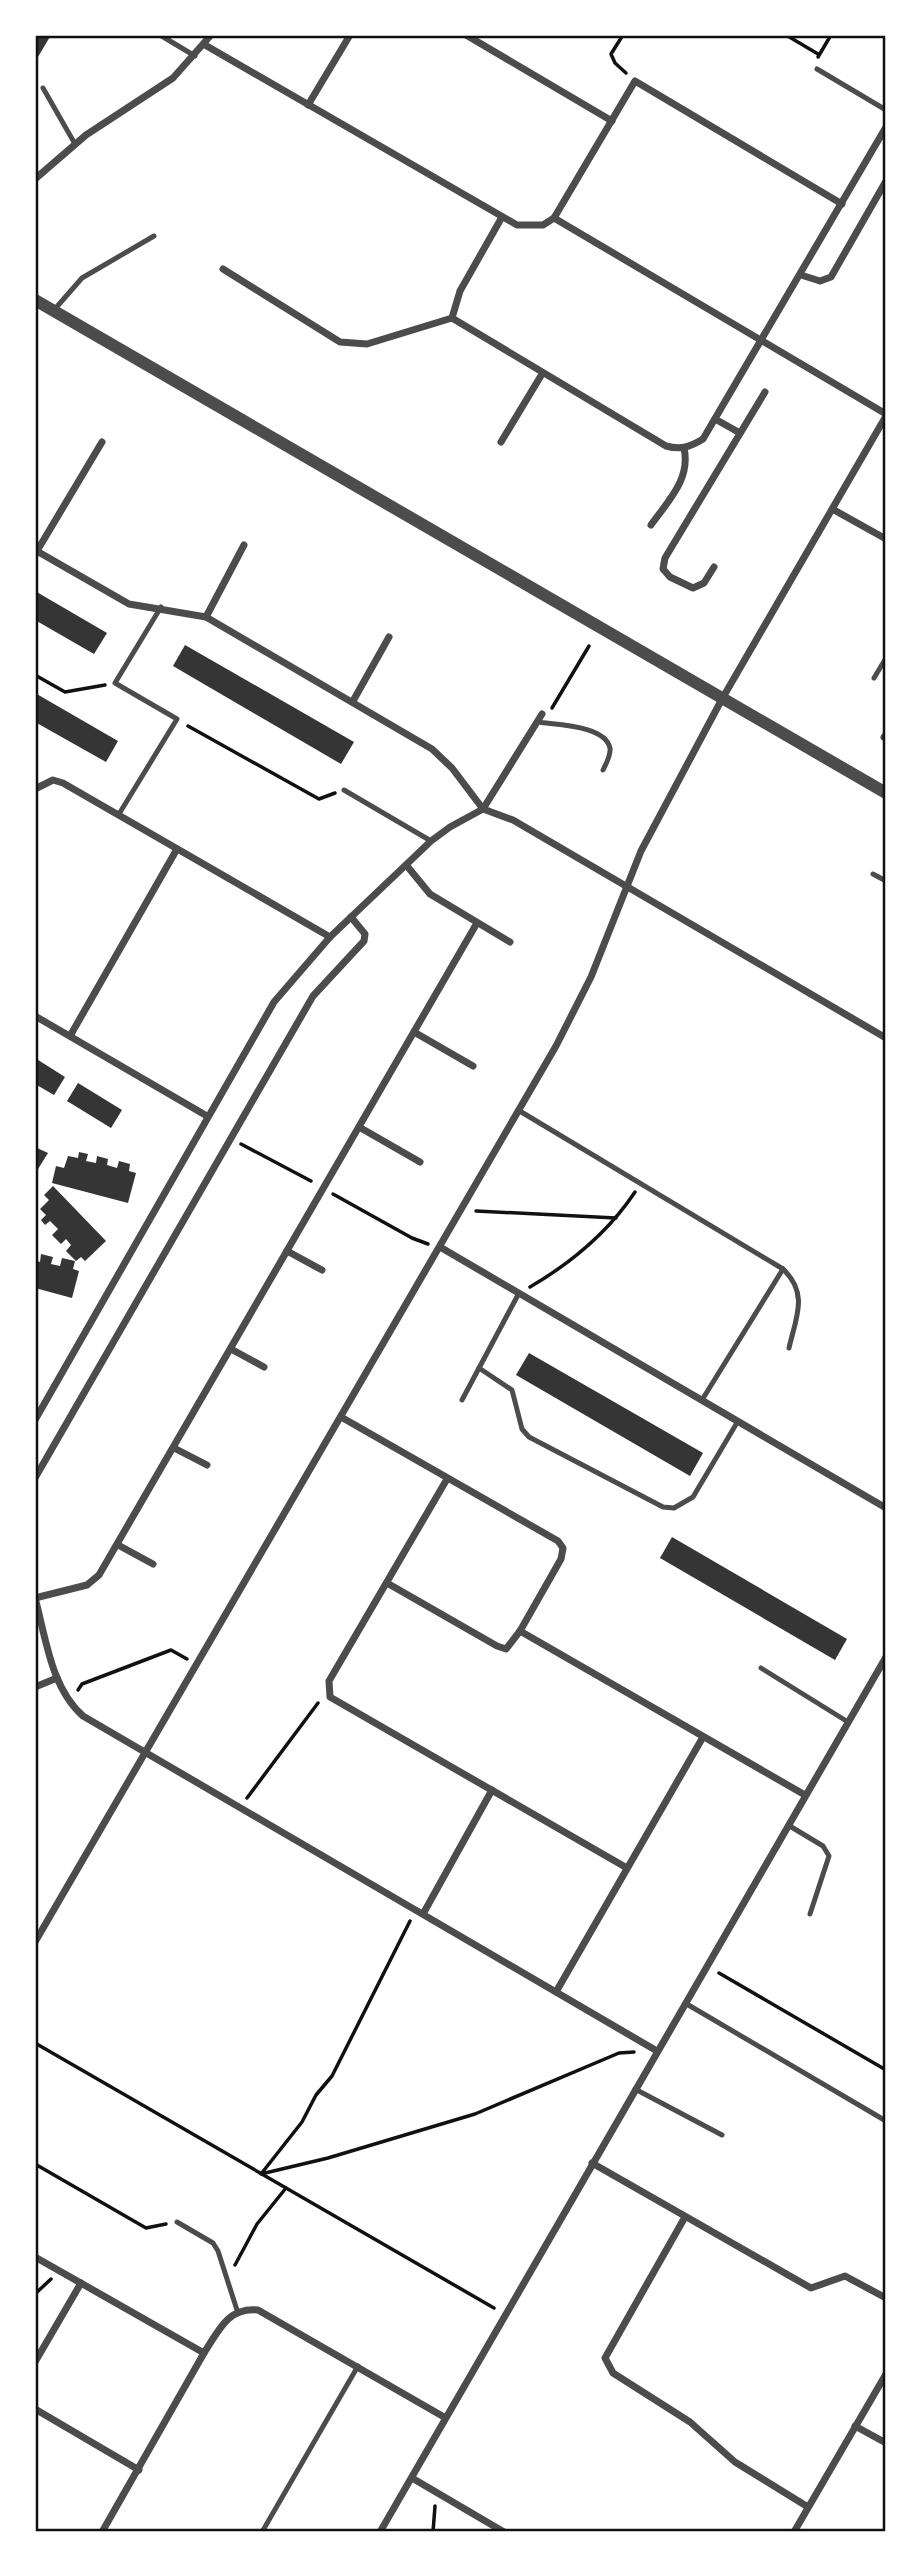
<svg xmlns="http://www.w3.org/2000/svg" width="921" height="2567" font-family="Mulish,sans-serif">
<rect width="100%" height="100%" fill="#fff"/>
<g fill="#353535">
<path d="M35,35h16l-16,27z"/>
<path d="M35,591l72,42 -13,21 -59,-34z"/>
<path d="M185,645l169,97 -13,22 -168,-98z"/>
<path d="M35,693l83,48 -12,21 -71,-40z"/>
<path d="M35,1058l30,19 -11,18 -19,-11z"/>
<path d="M78,1083l44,27 -11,18 -44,-27z"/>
<path d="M35,1147l13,6 -13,21z"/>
<path d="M79,1152l9,2 -2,7 10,2 1,-7 11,3 -1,6 10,3 2,-7 11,3 -1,7 7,2 -8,30 -76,-20 4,-17 8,2 4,-12 10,2z"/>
<path d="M53,1186l53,55 -21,20 -4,-4 -5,4 -10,-10 5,-6 -5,-6 -5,5 -9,-9 6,-6 -8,-8 -5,4 -4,-5 5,-5 -6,-6 9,-9 -5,-5z"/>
<path d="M41,1254l12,3 -2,7 9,2 2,-8 13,3 -2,8 6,2 -7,27 -37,-10v-28l5,2z"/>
<path d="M529,1353l174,100 -13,23 -174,-101z"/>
<path d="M672,1537l175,102 -12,21 -175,-102z"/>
</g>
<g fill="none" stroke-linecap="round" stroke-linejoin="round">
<g stroke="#111" stroke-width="3.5">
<path d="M623,35l-12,19 4,9 11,10"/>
<path d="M786,35l32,19"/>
<path d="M818,57l13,-22"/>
<path d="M35,675l30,17 40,-7"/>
<path d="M552,708l37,-62"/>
<path d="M188,726l131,73 16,-6"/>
<path d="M241,1144l70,37"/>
<path d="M333,1194l79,44 16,6"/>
<path d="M476,1211l140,7"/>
<path d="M530,1287c41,-24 79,-56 105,-95"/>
<path d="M78,1690l4,-6 89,-34 16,9"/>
<path d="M247,1798l71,-95"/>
<path d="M410,1921l-78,155 -16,19 -14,27 -41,52 67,-16 147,-44 144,-61 15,-1"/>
<path d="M719,1973l167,97"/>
<path d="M35,2043l459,265"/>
<path d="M35,2164l111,64 20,-4"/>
<path d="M235,2265l22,-41 29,-36"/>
<path d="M35,2294l16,-15"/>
<path d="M433,2532l2,-26"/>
</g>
<g stroke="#4c4c4c" stroke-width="5">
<path d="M160,35l35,21"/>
<path d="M817,69l69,41"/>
<path d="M43,88l32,56"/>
<path d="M54,310l28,-32 72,-42"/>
<path d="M874,678l12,-20"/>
<path d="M538,722c18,3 67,3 72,26 1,7 -4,16 -7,22"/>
<path d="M344,790l87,51"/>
<path d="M119,814l58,-95 -62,-36 46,-76"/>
<path d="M873,874l13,7"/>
<path d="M518,1110l265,159c26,25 13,48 6,79"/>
<path d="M479,1368l33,22 10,39 7,8 134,70 11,1 19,-11 45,-76"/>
<path d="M462,1400l57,-107"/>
<path d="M702,1400l81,-131"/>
<path d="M761,1668l87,54"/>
<path d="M788,1825l35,21 6,10 -19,58"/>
<path d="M685,2003l201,118"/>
<path d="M635,2089l87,46"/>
<path d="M177,2222l36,21 5,8 19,59"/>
<path d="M262,2532l96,-166"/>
</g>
<g stroke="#4c4c4c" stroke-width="7">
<path d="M466,35l146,86"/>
<path d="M205,45l312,180h26l11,-7 81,-137 207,123"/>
<path d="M308,105l42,-70"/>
<path d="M35,179l51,-44 87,-57 38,-43"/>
<path d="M554,218l332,196"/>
<path d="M223,269l117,73 27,2 85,-26"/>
<path d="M801,275l19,6 11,-4 55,-96"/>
<path d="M452,318l214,128c15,4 24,1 37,-7l183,-312"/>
<path d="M452,318l8,-27 42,-74"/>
<path d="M715,419l25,14"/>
<path d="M501,442l41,-68"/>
<path d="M834,510l52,29"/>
<path d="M651,525c17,-24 40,-46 33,-77"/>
<path d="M35,550l94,54 77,13 226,132 20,19 31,41 30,11 373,218"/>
<path d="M37,551l65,-109"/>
<path d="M714,567l-10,16 -11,5 -23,-11 -7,-8 2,-11 100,-166"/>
<path d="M206,617l38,-72"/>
<path d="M353,701l36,-64"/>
<path d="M884,737l2,1"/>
<path d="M35,789l18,-9 10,3 267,154"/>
<path d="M407,866l23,28 80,48"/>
<path d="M35,1016l172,100"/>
<path d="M414,1032l59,34"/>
<path d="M70,1036l107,-187"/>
<path d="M359,1127l61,35"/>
<path d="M440,1247l446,261"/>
<path d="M287,1251l35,19"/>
<path d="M231,1349l33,18"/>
<path d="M341,1417l217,124 5,7 -2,11 -41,72 -14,18 -9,-3 -110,-63"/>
<path d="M35,1420l239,-418 56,-65 101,-96 19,-14 33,-18 59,-95"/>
<path d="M174,1448l33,17"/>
<path d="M35,1478l278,-482 51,-55 1,-7 -14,-17"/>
<path d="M447,1479l-118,202 1,16 297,171"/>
<path d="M118,1545l35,19"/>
<path d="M35,1598l52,-13 12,-10 378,-652"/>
<path d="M35,1598c11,40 16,90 48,118l574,335"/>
<path d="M520,1631l285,164"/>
<path d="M35,1687l22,-9"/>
<path d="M423,1914l69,-124"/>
<path d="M35,1942l521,-896 35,-69 50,-126 81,-152 164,-283"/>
<path d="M556,1992l147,-255"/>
<path d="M592,2163l219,125 34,-12 41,22"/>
<path d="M685,2217l-80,141 8,15 77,49 45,40 73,45"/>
<path d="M35,2257l169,96c15,-23 24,-46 54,-43l186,107"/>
<path d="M35,2362l46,-79"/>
<path d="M35,2409l104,61"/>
<path d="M855,2426l31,17"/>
<path d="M412,2478l92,54"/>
<path d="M102,2532l102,-179"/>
<path d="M380,2532l506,-875"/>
<path d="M794,2532l92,-158"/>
</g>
<path stroke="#4c4c4c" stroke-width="12" d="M35,300l851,493"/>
</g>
<rect width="921" height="2567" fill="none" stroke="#ffffff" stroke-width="74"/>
<rect x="37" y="37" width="847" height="2493" fill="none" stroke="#111" stroke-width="2.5"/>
</svg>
